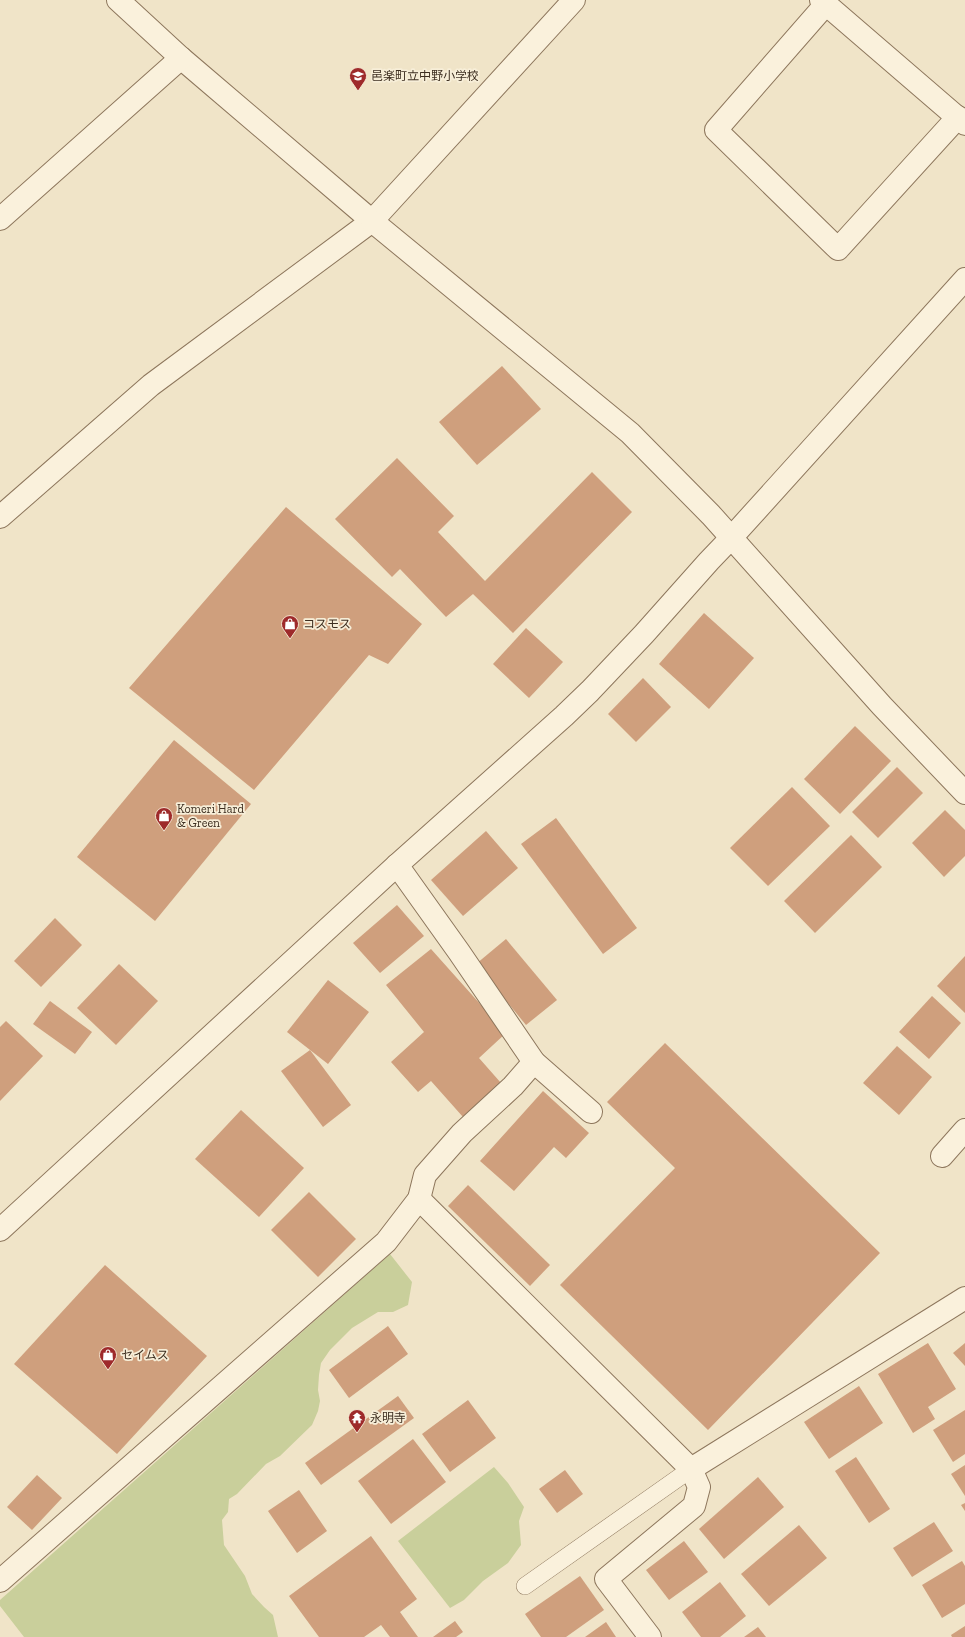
<svg xmlns="http://www.w3.org/2000/svg" width="965" height="1637" font-family="'Zilla Slab','Noto Sans JP',serif">
<rect width="100%" height="100%" fill="#f0e4c8"/>
<g fill="#c9cf9b">
<path d="M390,1254l22,28 -4,23 -15,7h-15l-26,16 -22,22 -9,13 -2,12 -1,15 2,11 -2,10 -6,14 -32,31 -14,8 -29,30 -8,5 -1,13 -6,8 2,25 21,31 7,18 12,13 9,8 5,22h-254l-24,-31v-6z"/>
<path d="M494,1467l14,16 16,24 -5,14 2,24 -13,18 -25,18 -19,19 -14,8 -52,-67z"/>
</g>
<g fill="#cf9f7d">
<path d="M502,366l39,43 -64,56 -38,-43z"/>
<path d="M397,458l57,58 -16,16 47,49 107,-109 40,40 -119,121 -40,-39 -27,23 -46,-48 -8,8 -57,-58z"/>
<path d="M286,507l136,117 -34,40 -19,-9 -115,135 -125,-102z"/>
<path d="M704,613l50,45 -45,51 -50,-45z"/>
<path d="M526,628l37,34 -34,36 -36,-34z"/>
<path d="M643,678l28,29 -35,35 -28,-28z"/>
<path d="M855,726l36,35 -51,53 -36,-35z"/>
<path d="M174,740l77,64 -96,117 -78,-64z"/>
<path d="M897,767l26,26 -45,45 -26,-26z"/>
<path d="M792,787l38,39 -62,60 -38,-38z"/>
<path d="M945,810l20,20v26l-21,21 -32,-34z"/>
<path d="M556,818l81,110 -34,26 -82,-110z"/>
<path d="M486,831l32,37 -55,48 -32,-36z"/>
<path d="M851,835l31,32 -67,66 -31,-32z"/>
<path d="M397,905l27,31 -44,37 -27,-30z"/>
<path d="M55,918l27,27 -41,42 -27,-26z"/>
<path d="M506,939l51,61 -31,25 -50,-61z"/>
<path d="M431,949l75,84 -27,25 22,25 -38,34 -32,-36 -13,11 -27,-30 33,-30 -38,-47z"/>
<path d="M965,956v57l-28,-27z"/>
<path d="M119,964l39,37 -42,44 -39,-37z"/>
<path d="M328,980l41,32 -41,52 -41,-32z"/>
<path d="M932,996l29,27 -32,36 -30,-27z"/>
<path d="M50,1001l42,31 -17,22 -42,-30z"/>
<path d="M6,1021l37,35 -43,45v-74z"/>
<path d="M665,1043l215,210 -172,177 -148,-145 115,-117 -68,-66z"/>
<path d="M897,1046l35,31 -33,38 -36,-32z"/>
<path d="M310,1050l41,55 -28,22 -42,-56z"/>
<path d="M543,1091l46,42 -23,25 -12,-11 -40,44 -34,-30z"/>
<path d="M241,1110l63,58 -45,49 -64,-58z"/>
<path d="M468,1185l82,80 -20,21 -82,-80z"/>
<path d="M309,1192l47,47 -38,38 -47,-47z"/>
<path d="M105,1265l102,91 -90,98 -103,-90z"/>
<path d="M388,1326l20,28 -59,44 -20,-28z"/>
<path d="M928,1343l28,46 -28,18 7,12 -22,14 -35,-59z"/>
<path d="M965,1343v23l-12,-13z"/>
<path d="M859,1386l24,37 -54,36 -25,-37z"/>
<path d="M398,1396l16,22 -93,67 -16,-22z"/>
<path d="M468,1400l28,38 -46,34 -28,-38z"/>
<path d="M965,1410v44l-12,8 -20,-32z"/>
<path d="M413,1439l33,43 -55,42 -33,-43z"/>
<path d="M856,1457l34,52 -21,14 -34,-52z"/>
<path d="M965,1465v31l-14,-22z"/>
<path d="M565,1470l18,24 -26,19 -18,-24z"/>
<path d="M37,1475l25,23 -30,32 -25,-23z"/>
<path d="M758,1477l26,30 -60,52 -25,-30z"/>
<path d="M299,1490l28,41 -30,22 -29,-42z"/>
<path d="M965,1503v8l-4,-6z"/>
<path d="M934,1522l19,29 -41,26 -19,-29z"/>
<path d="M799,1525l28,33 -58,48 -28,-32z"/>
<path d="M371,1536l46,63 -17,13 18,25h-28l-9,-12 -17,12h-45l-30,-41z"/>
<path d="M684,1541l24,31 -39,28 -23,-30z"/>
<path d="M962,1561l3,5v38l-23,14 -20,-33z"/>
<path d="M580,1576l24,34 -38,27h-25l-16,-23z"/>
<path d="M720,1582l26,34 -26,21h-19l-19,-25z"/>
<path d="M455,1621l8,11 -7,5h-23z"/>
<path d="M606,1622l10,15h-31z"/>
<path d="M965,1626v11h-13l-1,-2z"/>
<path d="M758,1627l8,10h-22z"/>
</g>
<g fill="none" stroke-linecap="round" stroke-linejoin="round">
<defs>
<path id="service" d="M525,1586l166,-117"/>
<g id="minor">
<path d="M118,0l63,58 191,163"/>
<path d="M821,0l144,124"/>
<path d="M826,4l-110,126 122,119 120,-132"/>
<path d="M0,219l181,-161"/>
<path d="M0,517l151,-132 221,-164 202,-221"/>
<path d="M397,865l62,87 75,110 57,50"/>
<path d="M942,1156l23,-26"/>
<path d="M419,1199l272,270 8,18 -5,19 -88,73 44,58"/>
<path d="M691,1469l274,-171"/>
<path d="M0,1581l386,-339 33,-43 6,-24 37,-42 51,-47 21,-24"/>
</g>
<g id="tertiary">
<path d="M372,221l258,212 81,82 171,191 83,87"/>
<path d="M0,1230l397,-365 167,-149 26,-25 54,-57 65,-73 23,-24 233,-258"/>
</g>
</defs>
<use href="#service" stroke="#8d765c" stroke-width="18"/>
<use href="#minor" stroke="#8d765c" stroke-width="24"/>
<use href="#tertiary" stroke="#8d765c" stroke-width="24"/>
<use href="#service" stroke="#faf1dc" stroke-width="17"/>
<use href="#minor" stroke="#faf1dc" stroke-width="22"/>
<use href="#tertiary" stroke="#faf1dc" stroke-width="22"/>
</g>
<defs>
<symbol id="school-pin" viewBox="-11 -11 22 30"><path d="M0 17L-7.5 6A9.5 9.5 0 1 1 7.5 6Z" fill="#9e2a2b" stroke="#f7eed8"/><path d="M0-5L7-2L0 1L-7-2ZM-4 1L0 2.5L4 1V4Q0 6-4 4Z" fill="#fff"/></symbol>
<symbol id="shop-pin" viewBox="-11 -11 22 30"><path d="M0 17L-7.5 6A9.5 9.5 0 1 1 7.5 6Z" fill="#9e2a2b" stroke="#f7eed8"/><path d="M-5-2.5h2.3a2.7 3.5 0 0 1 5.4 0H5L5.5 6h-11ZM-1.5-2.5h3a1.5 2.3 0 0 0-3 0Z" fill="#fff"/></symbol>
<symbol id="temple-pin" viewBox="-11 -11 22 30"><path d="M0 17L-7.5 6A9.5 9.5 0 1 1 7.5 6Z" fill="#9e2a2b" stroke="#f7eed8"/><path d="M0-6L5-2H3V0L6.5 2.5H4V6H1.5V3h-3V6H-4V2.5H-6.5L-3 0V-2H-5Z" fill="#fff"/></symbol>
</defs>
<g fill-rule="evenodd">
<use href="#school-pin" x="348" y="66" width="20" height="27"/>
<use href="#shop-pin" x="280" y="614" width="20" height="27"/>
<use href="#shop-pin" x="154" y="806" width="20" height="27"/>
<use href="#shop-pin" x="98" y="1345" width="20" height="27"/>
<use href="#temple-pin" x="347" y="1408" width="20" height="27"/>
</g>
<g text-anchor="middle" stroke-width="3.5" stroke-linejoin="round" paint-order="stroke">
<g font-size="12" fill="#3d2e20" stroke="#f7eed8" text-anchor="start">
<text x="371" y="80">邑楽町立中野小学校</text>
<text x="303" y="628">コスモス</text>
<text x="177" y="813">Komeri Hard<tspan x="177" dy="14">&amp; Green</tspan></text>
<text x="121" y="1359">セイムス</text>
<text x="370" y="1422">永明寺</text>
</g>
</g>
</svg>
